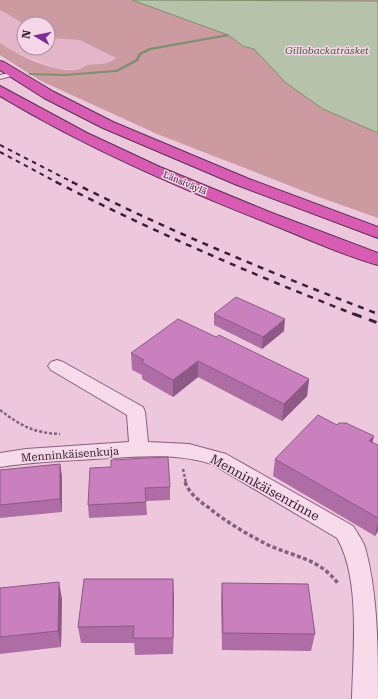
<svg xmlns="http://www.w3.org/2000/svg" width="378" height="699" font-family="'Roboto Serif',serif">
<rect width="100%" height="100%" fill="#edc8dd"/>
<path fill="#e3b5c8" d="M0,10l24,14v24h24v-10l32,2 36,18 -6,5 -25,2 -8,5 -22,-2 -41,-16 -14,-9z"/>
<path fill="#cc9ba2" d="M0,0h378v218l-62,-22 -159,-62 -116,-53 -41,-26v-12c19,13 53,29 76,27 4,0 7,-4 11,-5 11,-2 20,1 29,-7l-36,-18 -32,-2v-14h-24l-24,-14z"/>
<path fill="#b6c2a9" stroke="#80906f" d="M132,0l246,1v132l-55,-24 -37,-26 -32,-34 -11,-3 -15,-11z"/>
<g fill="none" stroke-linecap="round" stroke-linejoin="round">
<path fill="#80906f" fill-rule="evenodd" d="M228,34l1,2 -78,14 -10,5 -3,6 -21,11 -53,4 -34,-1 -2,-1 2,-1 34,1 52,-4 20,-11 3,-6 10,-5z"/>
<defs>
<path id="lane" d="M14,72l2,1v2l-16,4v-4z"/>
<path id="street" d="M57,360l6,2 80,45 2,5 3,30 41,2 37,10 127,72c4,7 9,13 12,21 13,47 13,102 13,152h-26c1,-47 9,-120 -15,-161l-125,-74c-38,-12 -79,-7 -118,-5 -32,2 -63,3 -94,8v-14l26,-4 103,-7 -2,-27 -76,-45 -3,-4 3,-4z"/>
<g id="highway">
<path d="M0,61l4,1 50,30 59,30 136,57 129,48v11l-141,-53 -134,-57 -59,-30 -44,-28z"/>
<path d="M0,86l87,47 73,34 112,46 106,40v12c-34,-9 -72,-27 -105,-40 -94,-37 -186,-77 -273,-129z"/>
</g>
</defs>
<use href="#lane" stroke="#895d7d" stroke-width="2"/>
<use href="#street" stroke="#895d7d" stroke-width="2"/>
<use href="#highway" stroke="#57314f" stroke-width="2"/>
<g stroke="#895d7d" stroke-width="2.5" stroke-dasharray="3 2" stroke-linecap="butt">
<path d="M0,410c21,16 34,23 60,24"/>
<path d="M183,469l3,14"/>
</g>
<path stroke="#895d7d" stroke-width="3.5" stroke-dasharray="4 2.5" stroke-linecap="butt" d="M185,482c4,11 14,19 23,25 18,15 39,27 60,38 27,12 53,14 71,40"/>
<use href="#lane" fill="#f8dbeb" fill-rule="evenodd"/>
<use href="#street" fill="#f8dbeb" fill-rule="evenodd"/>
<use href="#highway" fill="#d95cb4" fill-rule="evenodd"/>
<g stroke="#3a2034" stroke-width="2" stroke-dasharray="4.5 4.5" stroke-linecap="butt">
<path d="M0,145l74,38"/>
<path d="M0,152l58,31"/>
</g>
<g stroke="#3a2034" stroke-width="2.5" stroke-dasharray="6 6" stroke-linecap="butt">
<path d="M56,182c98,50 198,93 300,133"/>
<path d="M72,182c99,50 202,92 306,132"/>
</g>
<path stroke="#3a2034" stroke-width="3" stroke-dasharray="8 8" stroke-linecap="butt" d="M354,314l24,9"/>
</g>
<g fill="#ae6da4">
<path d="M214,314l70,17 -22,18 -48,-24z"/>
<path d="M216,337l93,42 -2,17 -25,25 -84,-44 -25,20 -31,-18v-4l-10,-5 -1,-17z"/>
<path d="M337,425l37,11 -2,6 6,3v86l-3,5 -102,-60 2,-17z"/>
<path d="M60,464l2,13v35l-62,6v-48z"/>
<path d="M90,468l80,19v13l-24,1 1,14 -58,3 -1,-13z"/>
<path d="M222,583l93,51 -4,17 -89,-1 -1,-49z"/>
<path d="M0,588l62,11 -1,48 -61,7z"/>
<path d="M174,596l-1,58 -38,1 -1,-12h-53l-3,-16z"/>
</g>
<g fill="#8d5986">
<path d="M285,319l-1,12 -22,18 1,-12z"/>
<path d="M198,361v16l-25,20v-17z"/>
<path d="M309,379l-2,17 -25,25 2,-17z"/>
<path d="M374,436l-4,17 -1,-12z"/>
<path d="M60,464l2,13v35l-2,-13z"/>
<path d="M378,522v9l-3,5z"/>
<path d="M173,579l1,17 -1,58z"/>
<path d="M59,582l3,17 -1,48 -3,-16z"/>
</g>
<g fill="#ca7fbf" stroke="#8d5986">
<path d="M236,297l49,22 -22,18 -49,-23z"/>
<path d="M178,319l38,18 3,-2 90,44 -25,25 -86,-43 -25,19 -32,-18 3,-2 -13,-7z"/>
<path d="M318,415l19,10 2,-2h7l28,13 -5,5 9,4v73l-103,-59z"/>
<path d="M168,457l2,30 -25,1 1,14 -58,3 2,-37 21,-1v-7z"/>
<path d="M60,464v35l-60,6v-35z"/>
<path d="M84,579h89v59h-40l1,-12 -56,1z"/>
<path d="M59,582l-1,49 -58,6v-49z"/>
<path d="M222,583l86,1 7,50 -92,-1z"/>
</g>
<g text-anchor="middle" stroke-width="3" stroke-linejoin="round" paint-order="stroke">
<g font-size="9" fill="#3a2034" stroke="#f5d7e7">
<text transform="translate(185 183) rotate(23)" y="3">Länsiväylä</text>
</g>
<g font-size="10" font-style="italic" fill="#3d5930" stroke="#f5d7e7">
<text x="327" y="54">Gillobackaträsket</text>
</g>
<g font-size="11" fill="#3a2034" stroke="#f5d7e7">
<text transform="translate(70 454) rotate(-4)" y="4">Menninkäisenkuja</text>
</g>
<g font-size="13" fill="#3a2034" stroke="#f5d7e7">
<text transform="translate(265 487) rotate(29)" y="5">Menninkäisenrinne</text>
</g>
</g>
<g transform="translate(36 36) rotate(280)"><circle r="19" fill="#f5d7e7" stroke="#aa8e9f"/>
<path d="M0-3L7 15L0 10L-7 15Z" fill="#7b2f96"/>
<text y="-6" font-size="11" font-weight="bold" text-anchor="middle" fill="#3a2034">N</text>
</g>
</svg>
